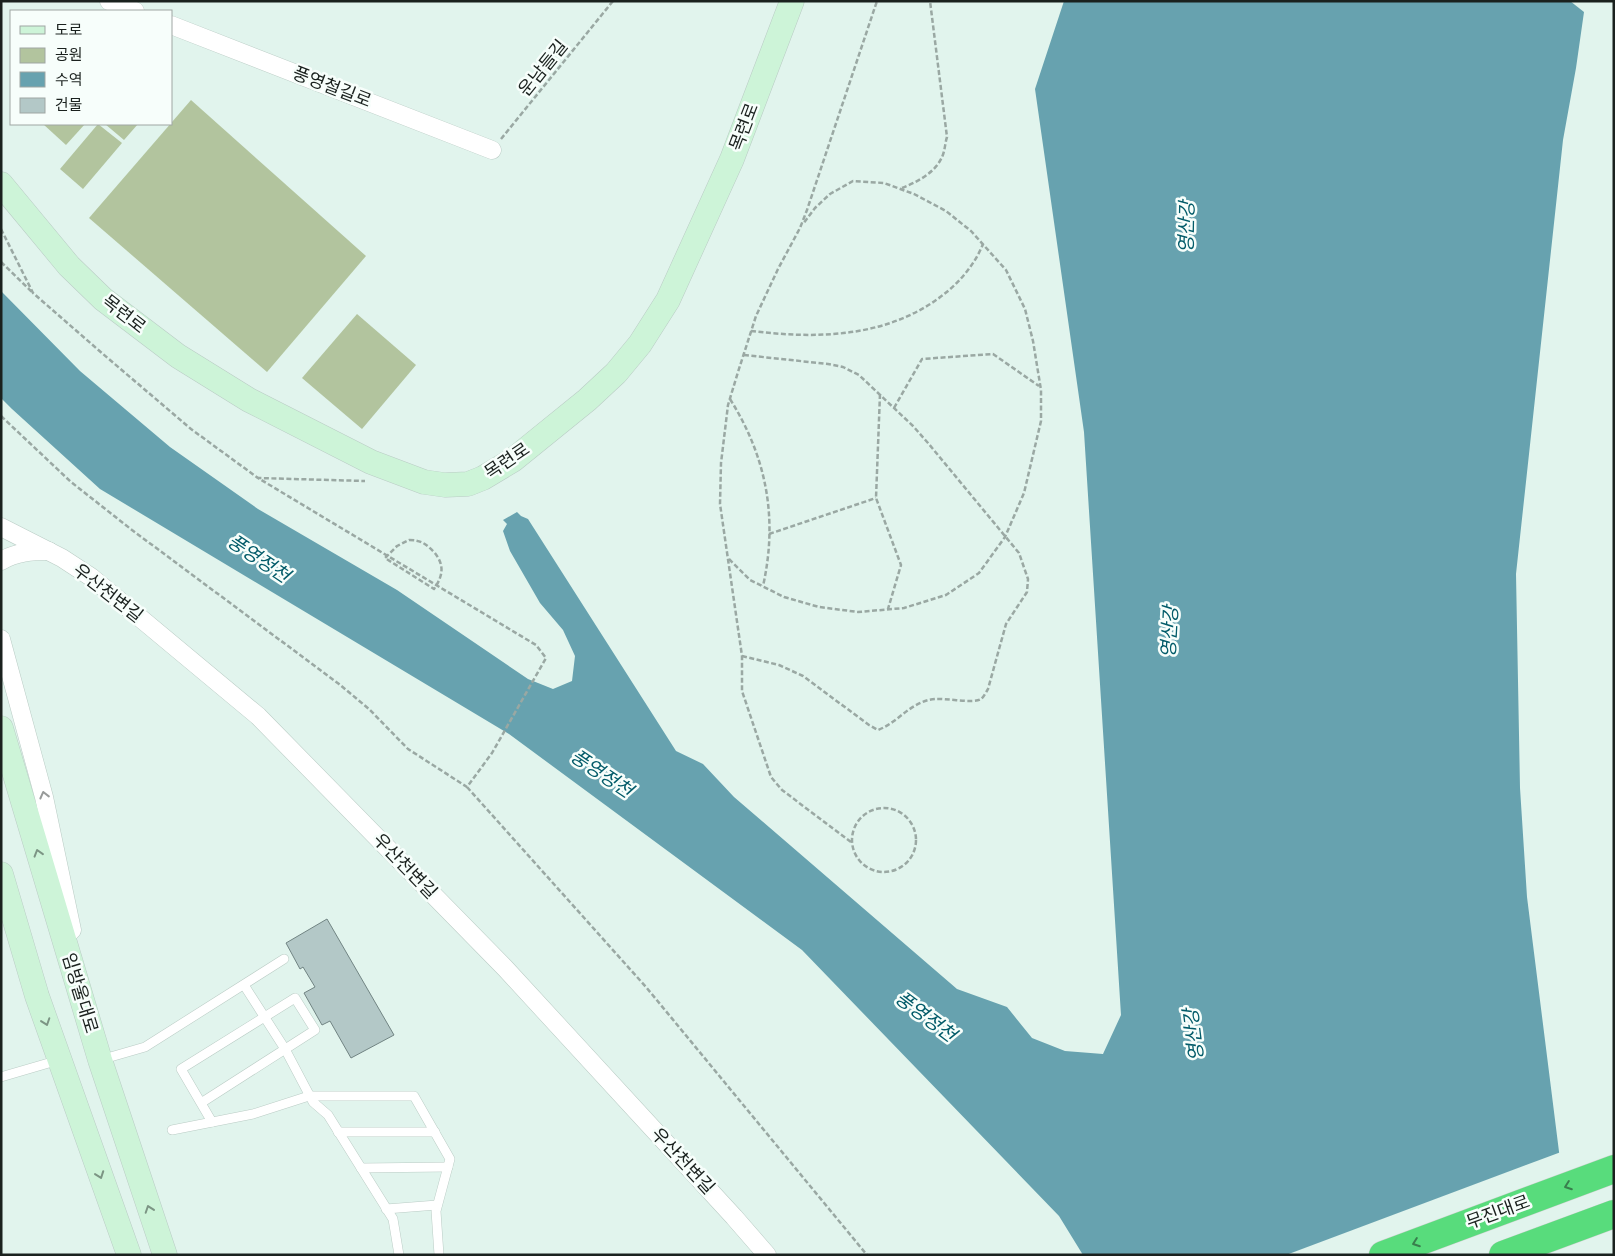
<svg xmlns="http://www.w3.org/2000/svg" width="1615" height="1256" font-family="Raleway,'Noto Sans KR',sans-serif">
<rect width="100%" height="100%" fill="#e1f4ed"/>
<g fill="#b2c49e">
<path d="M191,100l175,156 -99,116 -178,-154z"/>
<path d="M43,124h42l-19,21z"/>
<path d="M98,124l24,19 -39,46 -23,-20z"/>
<path d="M105,124h33l-14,16z"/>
<path d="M357,314l59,51 -54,64 -60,-51z"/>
</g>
<path fill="#67a2af" d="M1064,1h506l14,11 -8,56 -13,72 -47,434 4,214 7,109 45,358h-489l-24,-39 -257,-266 -293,-216 -409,-245 -88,-80 -11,-11v-107l79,80 90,76 88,62 139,81 131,89 25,10 19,-8 3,-25 -12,-26 -23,-27 -30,-52 -7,-20 4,-7 -4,-4 14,-8 4,4 7,3 148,232 27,13 31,33 223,192 50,18 25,31 33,13 38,3 18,-39 -37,-583 -49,-343z"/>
<path fill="#e1f4ed" d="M1561,1152l13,103h-288z"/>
<path fill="#b3c8c7" stroke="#718483" d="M327,919l67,116 -43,23 -21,-37 -8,4 -18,-32 11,-6 -12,-20 -3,2 -14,-26z"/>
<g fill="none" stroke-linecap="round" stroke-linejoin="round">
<defs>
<g id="lane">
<path d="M244,985l41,64 28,53 15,13 65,104 6,36"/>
<path d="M100,1060l45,-13 139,-88"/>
<path d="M1,1077l58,-17"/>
<path d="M201,1103l114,-73 -20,-32 -114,71 31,53"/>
<path d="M172,1130l81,-16 56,-18h105l36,63 -14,52 3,44"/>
<path d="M338,1132h97"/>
<path d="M361,1168l87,-1"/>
<path d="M386,1209l51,-4"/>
</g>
<g id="street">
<path d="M109,1l26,10"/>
<path d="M171,25l321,125"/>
<path d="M1,527l61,31 29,19 167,139 247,252 229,249 33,38"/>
<path d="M1,561c15,-9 31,-10 48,-10"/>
<path d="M1,639l43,158 28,133"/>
</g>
<g id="secondary">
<path d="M1,184l68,82 34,33 75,57 71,44 122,62 53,20 21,3 23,-1 15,-6 30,-18 74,-60 29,-27 24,-29 28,-44 64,-141 60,-158"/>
<path d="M1,728l99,332 65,195"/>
<path d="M1,874l36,122 92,259"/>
</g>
<g id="highway">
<path d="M1383,1255l231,-86"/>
<path d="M1503,1255l111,-41"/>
</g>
</defs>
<use href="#lane" stroke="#baccc5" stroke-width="10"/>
<use href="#street" stroke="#baccc5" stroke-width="19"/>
<use href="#secondary" stroke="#baccc5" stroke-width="25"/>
<use href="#highway" stroke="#d1d3d2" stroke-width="29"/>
<g stroke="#9aa8a3" stroke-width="2.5" stroke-dasharray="5 2.5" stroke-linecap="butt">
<path d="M501,139l112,-138"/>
<path d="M902,188c15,-6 33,-15 40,-31 3,-6 3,-14 5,-20l-17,-136"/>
<path d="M1,229l32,64 70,61 88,75 67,49"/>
<path d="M1,262l31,30"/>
<path d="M751,331c67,8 136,7 192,-36 17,-13 32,-31 40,-51"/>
<path d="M880,394l-4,104 25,67 -13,44"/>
<path d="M730,399c37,59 48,120 33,187"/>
<path d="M894,408l28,-49 71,-5 46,32"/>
<path d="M1,416l70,66 61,48 207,154 30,25 39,40 59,38 25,-34 54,-95 -10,-13 -278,-167 107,3"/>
<path d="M769,534l107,-36"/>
<path d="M409,540c12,0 17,4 25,12 11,13 9,24 0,37l-49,-31 12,-12z"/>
<path d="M729,559l21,21 34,17 35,10 39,5 46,-4 42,-13 33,-22 26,-36 19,-44 17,-72v-31l-8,-49 -8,-32 -19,-39 -35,-39 -25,-20 -32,-17 -30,-11 -31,-2 -23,13 -15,14 -12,16"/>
<path d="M742,656l37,9 24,11 66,49 9,5c21,-8 33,-29 57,-31 11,-1 39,5 46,0 3,-2 5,-7 7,-10l18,-65 21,-32 1,-13 -9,-26 -91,-110 -15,-17 -54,-51 -16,-8 -15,-3 -84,-9"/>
<path d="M467,787l179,200 221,268"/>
<circle cx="884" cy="840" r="32"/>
<path d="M851,842l-69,-52 -11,-13 -29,-86v-35l-22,-152 1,-41 4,-33 3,-25 10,-33 18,-56 22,-47 22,-41 7,-18 70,-209"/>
</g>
<use href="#lane" stroke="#fff" stroke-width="9"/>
<use href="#street" stroke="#fff" stroke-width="18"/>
<use href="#secondary" stroke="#cdf4d8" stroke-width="24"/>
<use href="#highway" stroke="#58dc7c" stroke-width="28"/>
</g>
<defs><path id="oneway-chevron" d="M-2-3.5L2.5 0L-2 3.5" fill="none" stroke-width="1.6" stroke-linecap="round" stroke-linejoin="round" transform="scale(1.25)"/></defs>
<use stroke="#989b9a" href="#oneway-chevron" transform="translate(44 795) rotate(-104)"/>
<g stroke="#7c9584">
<use href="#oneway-chevron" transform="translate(38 853) rotate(-107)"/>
<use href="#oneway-chevron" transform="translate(46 1022) rotate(71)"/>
<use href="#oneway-chevron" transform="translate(100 1175) rotate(70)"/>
<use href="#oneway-chevron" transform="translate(149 1209) rotate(-109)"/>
</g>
<g stroke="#397e4d">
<use href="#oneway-chevron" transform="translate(1568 1186) rotate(160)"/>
<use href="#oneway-chevron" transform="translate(1416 1243) rotate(160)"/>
</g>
<g text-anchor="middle" stroke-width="5" stroke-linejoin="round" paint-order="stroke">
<g font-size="18" fill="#1a211e" stroke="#f7fefb">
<text transform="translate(543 68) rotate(-51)" y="6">운남들길</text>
<text transform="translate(332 87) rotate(21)" y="6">풍영철길로</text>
<text transform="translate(744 127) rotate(-69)" y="6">목련로</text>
<text transform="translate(124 314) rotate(38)" y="6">목련로</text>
<text transform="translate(507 461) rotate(-34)" y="6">목련로</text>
<text transform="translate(108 593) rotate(38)" y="6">우산천변길</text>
<text transform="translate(405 866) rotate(46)" y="6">우산천변길</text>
<text transform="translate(80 993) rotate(73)" y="6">임방울대로</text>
<text transform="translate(683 1161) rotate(47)" y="6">우산천변길</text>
<text transform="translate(1498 1212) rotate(-20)" y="6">무진대로</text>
</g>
<g font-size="19" font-style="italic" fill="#025b69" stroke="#f7fefb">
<text transform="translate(1186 227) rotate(-89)" y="7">영산강</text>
<text transform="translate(259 558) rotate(34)" y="7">풍영정천</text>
<text transform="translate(1169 632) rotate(-87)" y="7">영산강</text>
<text transform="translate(602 773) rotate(34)" y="7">풍영정천</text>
<text transform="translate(926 1016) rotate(37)" y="7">풍영정천</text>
<text transform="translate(1193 1035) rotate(-97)" y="7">영산강</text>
</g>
</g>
<rect width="1615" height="1256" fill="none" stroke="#1a211e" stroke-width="5"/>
<rect x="10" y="10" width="162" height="115" fill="#f7fefb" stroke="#9fa6a3"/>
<rect x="20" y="26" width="25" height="8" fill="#cdf4d8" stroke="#9fa6a3"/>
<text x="55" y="35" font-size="15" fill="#1a211e">도로</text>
<rect x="20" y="48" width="25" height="15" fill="#b2c49e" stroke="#9fa6a3"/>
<text x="55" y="60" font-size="15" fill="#1a211e">공원</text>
<rect x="20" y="72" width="25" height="15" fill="#67a2af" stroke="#9fa6a3"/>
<text x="55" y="85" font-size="15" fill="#1a211e">수역</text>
<rect x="20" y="98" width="25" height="15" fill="#b3c8c7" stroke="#9fa6a3"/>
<text x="55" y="110" font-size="15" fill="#1a211e">건물</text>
</svg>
